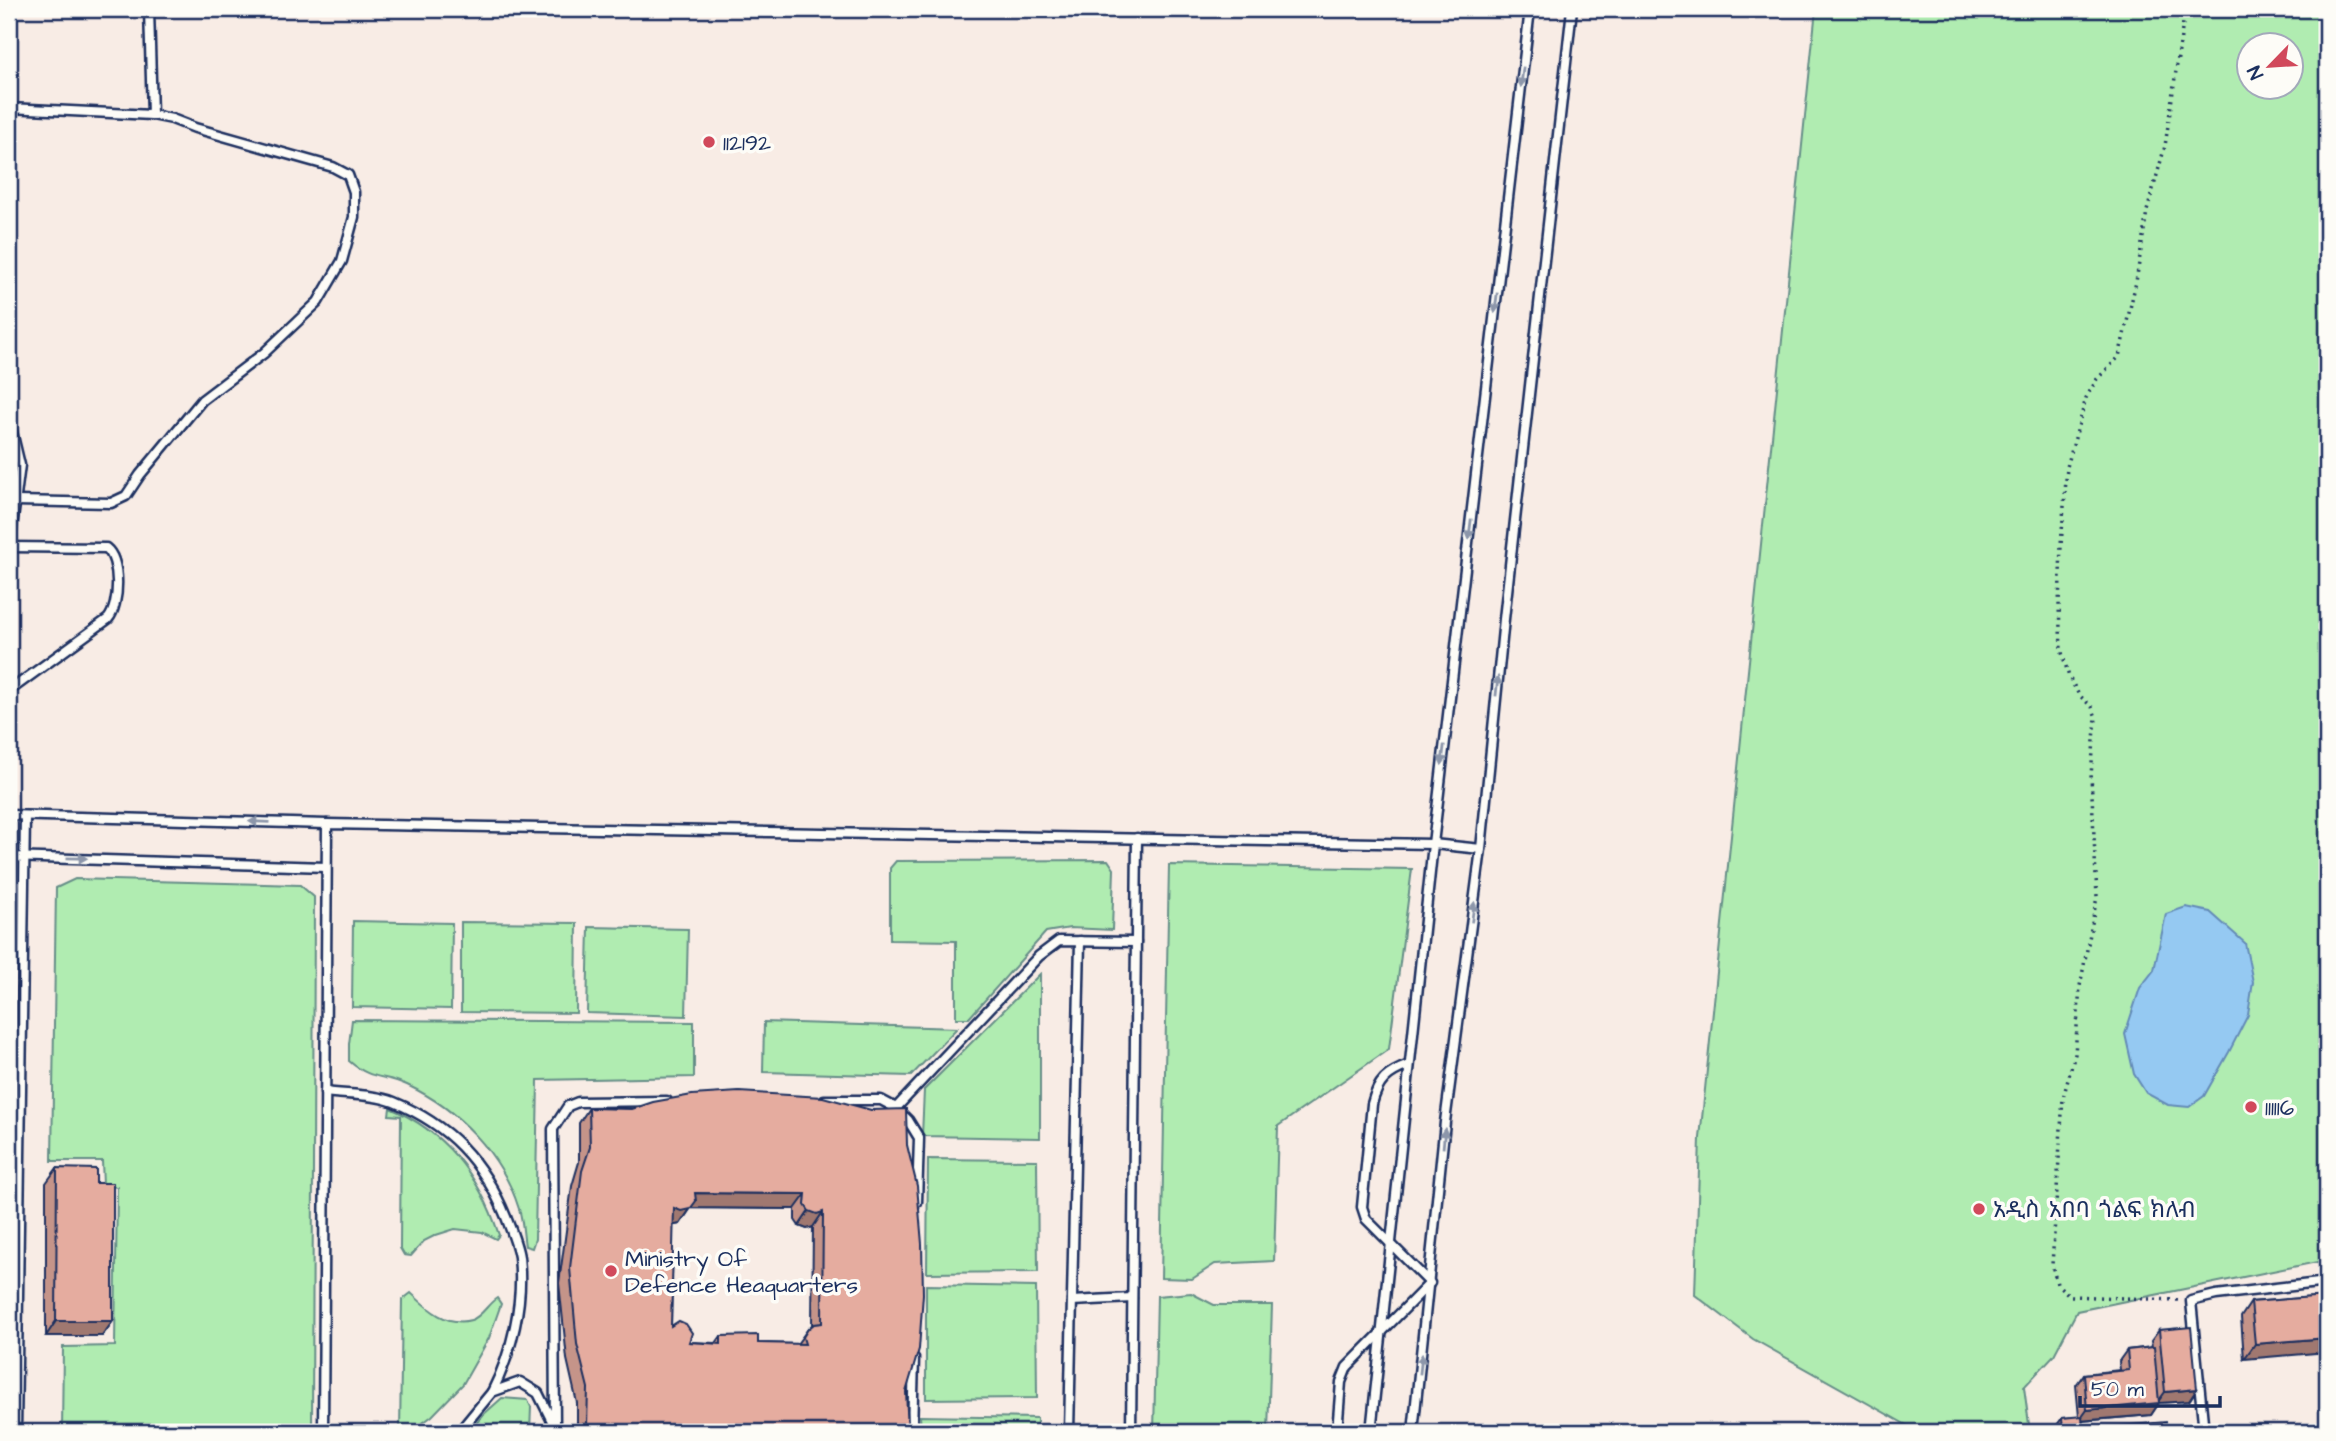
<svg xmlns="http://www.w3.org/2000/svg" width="2336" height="1441" font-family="'Architects Daughter','Noto Sans Ethiopic',sans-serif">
<rect width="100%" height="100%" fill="#f8ece5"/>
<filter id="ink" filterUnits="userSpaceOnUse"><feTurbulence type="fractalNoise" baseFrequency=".0143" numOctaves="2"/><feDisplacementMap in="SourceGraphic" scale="14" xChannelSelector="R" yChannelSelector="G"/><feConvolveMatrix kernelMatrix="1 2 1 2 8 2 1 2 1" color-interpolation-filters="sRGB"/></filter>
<g filter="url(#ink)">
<g fill="#b0ecb1" stroke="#668e88" stroke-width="2" fill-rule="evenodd">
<path d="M1816,9h511v1251l-250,51 -23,44 -30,32 6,45h-111l-166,-93 -58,-44 5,-157zM2248,46h42v42h-42z"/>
<path d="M1108,860l6,9 -2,61 -42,-2 -24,4 -77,86h-13v-77l-66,-1v-72l6,-7z"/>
<path d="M1169,865l243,4 -23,180 -111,77 -4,135 -59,3 -23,15 -31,-1z"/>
<path d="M75,879l225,6 14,12 -2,535h-250l1,-85 52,-1 2,-159 -14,-2 -1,-24h-50l4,-273z"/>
<path d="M353,921l99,2 -1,86 -99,-2z"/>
<path d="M461,922l116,1 -1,90 -115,-1z"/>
<path d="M589,927l99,2 -2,87 -99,-3z"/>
<path d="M1040,974v164l-118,-2 2,-46z"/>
<path d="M352,1020l342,2v55l-156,3 -3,159 -3,9 -7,-2c-2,-12 -2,-25 -6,-37 -17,-55 -61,-100 -112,-124 -24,-11 -35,-4 -58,-24v-17z"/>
<path d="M764,1022l193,6 -46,48 -148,-4z"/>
<path d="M390,1108c56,24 90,69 109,127l-3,4 -14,-7 -27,-3 -19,6 -12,6 -13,15 -7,-1 -4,-7 1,-132 -12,-1z"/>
<path d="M928,1159l109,1 1,112 -111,1z"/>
<path d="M926,1285l110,2 1,111 -111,1z"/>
<path d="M411,1293c16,15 35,34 60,27 11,-3 17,-17 26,-22l4,6 -12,34 -26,46 -31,32 -20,15 -12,1 2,-132z"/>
<path d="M1191,1293l23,12h58l-4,127h-114l3,-136z"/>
<path d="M502,1398l26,2 3,7 -1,25h-61l14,-17z"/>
<path d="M920,1416l117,2v14h-116z"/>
</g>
<path fill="#95c9f2" stroke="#648bb7" stroke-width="2" d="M2186,907l24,5 35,31 8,39 -5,33 -19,37 -25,44 -15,11 -21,-2 -22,-12 -12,-19 -9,-40 15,-46 14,-18 12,-56z"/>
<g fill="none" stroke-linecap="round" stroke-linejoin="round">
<defs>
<g id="lane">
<path d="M149,9l3,106"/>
<path d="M9,108l143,7 20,4 23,9 138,39 15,8 6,17v25l-12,44 -24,41 -54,51 -62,47 -62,75 -14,21 -15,7 -95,-2"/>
<path d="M9,419l11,46 -11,86"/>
<path d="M9,691l99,-72c12,-14 13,-59 -2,-71l-97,-1"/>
<path d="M9,815l318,9"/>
<path d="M9,857l317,10"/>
<path d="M325,1092c21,3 49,2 69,10 55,23 89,59 112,115 5,13 11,27 13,40 5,46 -7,95 -27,135l28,-10 18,11 15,30"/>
<path d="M824,1100h57l15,8 12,12 11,18 -2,64"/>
<path d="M896,1108l143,-152 20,-15 77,1"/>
<path d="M1072,1301l60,-3"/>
<path d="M555,1427l-2,-298 15,-23 10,-4 89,-1"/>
<path d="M16,1432l9,-616"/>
<path d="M323,1432l4,-608 1106,20 48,5"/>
<path d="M459,1432l33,-40"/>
<path d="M912,1432l2,-74"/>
<path d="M1069,1432l11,-491"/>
<path d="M1131,1432l6,-594"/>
<path d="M1337,1432l4,-50 6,-15 83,-84 -64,-64 -4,-12 10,-103c6,-23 15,-31 37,-39"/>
<path d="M1371,1432l62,-588 97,-835"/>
<path d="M1413,1432l32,-310 36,-273 23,-230 68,-610"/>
<path d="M2204,1432l-13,-131 25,-6 111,-13"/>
</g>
</defs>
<use href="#lane" stroke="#1b2f5e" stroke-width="13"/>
<path stroke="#1b2f5e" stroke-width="3.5" stroke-dasharray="2 5" stroke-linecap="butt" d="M2178,1300l-108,-4 -13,-12 -5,-19 11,-167 12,-44 5,-68 17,-89 -6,-122 5,-58 -4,-10 -13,-12 -10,-18 -8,-28 -2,-42 2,-62 6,-78 19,-69 11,-19 22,-22 17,-75 11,-71 18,-65 20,-137"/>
<use href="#lane" stroke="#fdfcf7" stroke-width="8"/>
</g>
<g fill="#c59489" stroke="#1b2f5e" stroke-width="2" fill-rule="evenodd">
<path d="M823,1097l83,295 2,37 -3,3h-328v-29l-10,-44 -8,-76 13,-97 7,-24v-39l10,-15 43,1zM691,1208l104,1v11l4,6 8,3 6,-2 -1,98 -4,4 -11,15 -39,-1 -37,-7 -5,7 -27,-1 -18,-16 2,-101 7,-1z"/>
<path d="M57,1168l39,15 17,138 -11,15h-56v-153z"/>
<path d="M2327,1296l-83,63 -3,-42 10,-15z"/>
<path d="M2159,1330l30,71 -30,2 -8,12 -69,6 1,8 84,3h-115l10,-14 17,-1 -3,-32 8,-11 36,-4 -1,-9 8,-11 25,-3 -1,-6z"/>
</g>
<g fill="#a0786f" stroke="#1b2f5e" stroke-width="2">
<path d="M695,1193l111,1 -11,15 -110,-1z"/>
<path d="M674,1208l16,1 -10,15 -10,2z"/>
<path d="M809,1211l14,1 -10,15 -6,2 -8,-3z"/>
<path d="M56,1321h57l-11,15h-56z"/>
<path d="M2327,1338v14l-83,7 11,-15z"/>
<path d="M2197,1389l-8,12 -30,2 -8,12 -72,6 8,-11 70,-7 8,-11z"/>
<path d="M624,1426l29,6h-70l4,-5z"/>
<path d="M872,1429h36l-3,3h-56z"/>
</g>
<g fill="#e5ac9f" stroke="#1b2f5e" stroke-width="2" fill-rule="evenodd">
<path d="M739,1092l84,5 48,13 35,-1 1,36 10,41 5,58 1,50 -4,55 -13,43 2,37h-36l-23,3h-196l-29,-6 -37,1 1,-39 -11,-44 -7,-76 12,-97 8,-24 -1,-39 43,1 21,-7 39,-7zM695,1193l111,1 -1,11 4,6 8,3 6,-2 -1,111 -8,1 -6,5 -5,8 2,7 -47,-1v-8l-37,1v8l-32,-2 3,-9 -6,-9 -7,-3 -8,5 3,-118 7,3 9,-2 6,-8z"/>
<path d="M57,1168l39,1v14h17v138h-57z"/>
<path d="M2327,1296v42l-72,6 -4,-42z"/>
<path d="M2191,1327l6,62 -32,3 -6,-62z"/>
<path d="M2154,1347l5,56 -72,7 -3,-36 45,-4 -2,-20z"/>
<path d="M2082,1416l1,13 83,-7 1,10h-104l-1,-14z"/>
</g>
<defs><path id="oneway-solid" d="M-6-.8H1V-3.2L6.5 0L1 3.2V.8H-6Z" transform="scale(1.75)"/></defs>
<g fill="#8c96aa">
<use href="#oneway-solid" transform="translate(1522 77) rotate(97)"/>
<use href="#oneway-solid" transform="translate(1496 303) rotate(97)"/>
<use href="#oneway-solid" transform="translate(1470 529) rotate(97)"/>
<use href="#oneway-solid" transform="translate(1497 686) rotate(-84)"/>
<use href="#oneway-solid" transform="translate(1443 755) rotate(97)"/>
<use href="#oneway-solid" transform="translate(259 822) rotate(-178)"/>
<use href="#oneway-solid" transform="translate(77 858) rotate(1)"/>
<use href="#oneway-solid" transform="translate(1473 912) rotate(-82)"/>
<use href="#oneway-solid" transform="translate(1444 1138) rotate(-85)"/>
<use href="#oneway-solid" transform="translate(1421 1364) rotate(-84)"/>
</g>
</g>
<g fill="#d1495b" stroke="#fdfcf7" stroke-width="2.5">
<circle cx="709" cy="142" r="7"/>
<circle cx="2251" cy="1107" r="7"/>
<circle cx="1979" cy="1209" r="7"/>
<circle cx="611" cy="1271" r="7"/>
</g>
<g text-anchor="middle" stroke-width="7" stroke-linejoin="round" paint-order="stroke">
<g font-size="23" fill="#1b2f5e" stroke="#fdfcf7" text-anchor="start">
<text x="723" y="150">112192</text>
<text x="2265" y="1115">111116</text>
<text x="1993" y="1217">አዲስ አበባ ጎልፍ ክለብ</text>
<text x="625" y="1266">Ministry Of<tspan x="625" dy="26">Defence Heaquarters</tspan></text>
</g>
</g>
<rect width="2336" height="1441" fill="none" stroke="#fdfcf7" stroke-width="35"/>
<rect x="18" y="18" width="2301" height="1406" fill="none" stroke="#1b2f5e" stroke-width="2.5" filter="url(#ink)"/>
<g transform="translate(2270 66) rotate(245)"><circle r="33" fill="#fdfcf7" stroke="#a3aaba" stroke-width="2"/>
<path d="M0-5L12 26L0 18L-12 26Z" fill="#d1495b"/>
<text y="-10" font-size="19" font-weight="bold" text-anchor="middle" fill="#1b2f5e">N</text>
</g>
<path d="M2080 1396v10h140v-10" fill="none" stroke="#1b2f5e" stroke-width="3.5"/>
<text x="2091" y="1396" font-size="21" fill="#1b2f5e" stroke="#fdfcf7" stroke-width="5" paint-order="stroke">50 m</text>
</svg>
